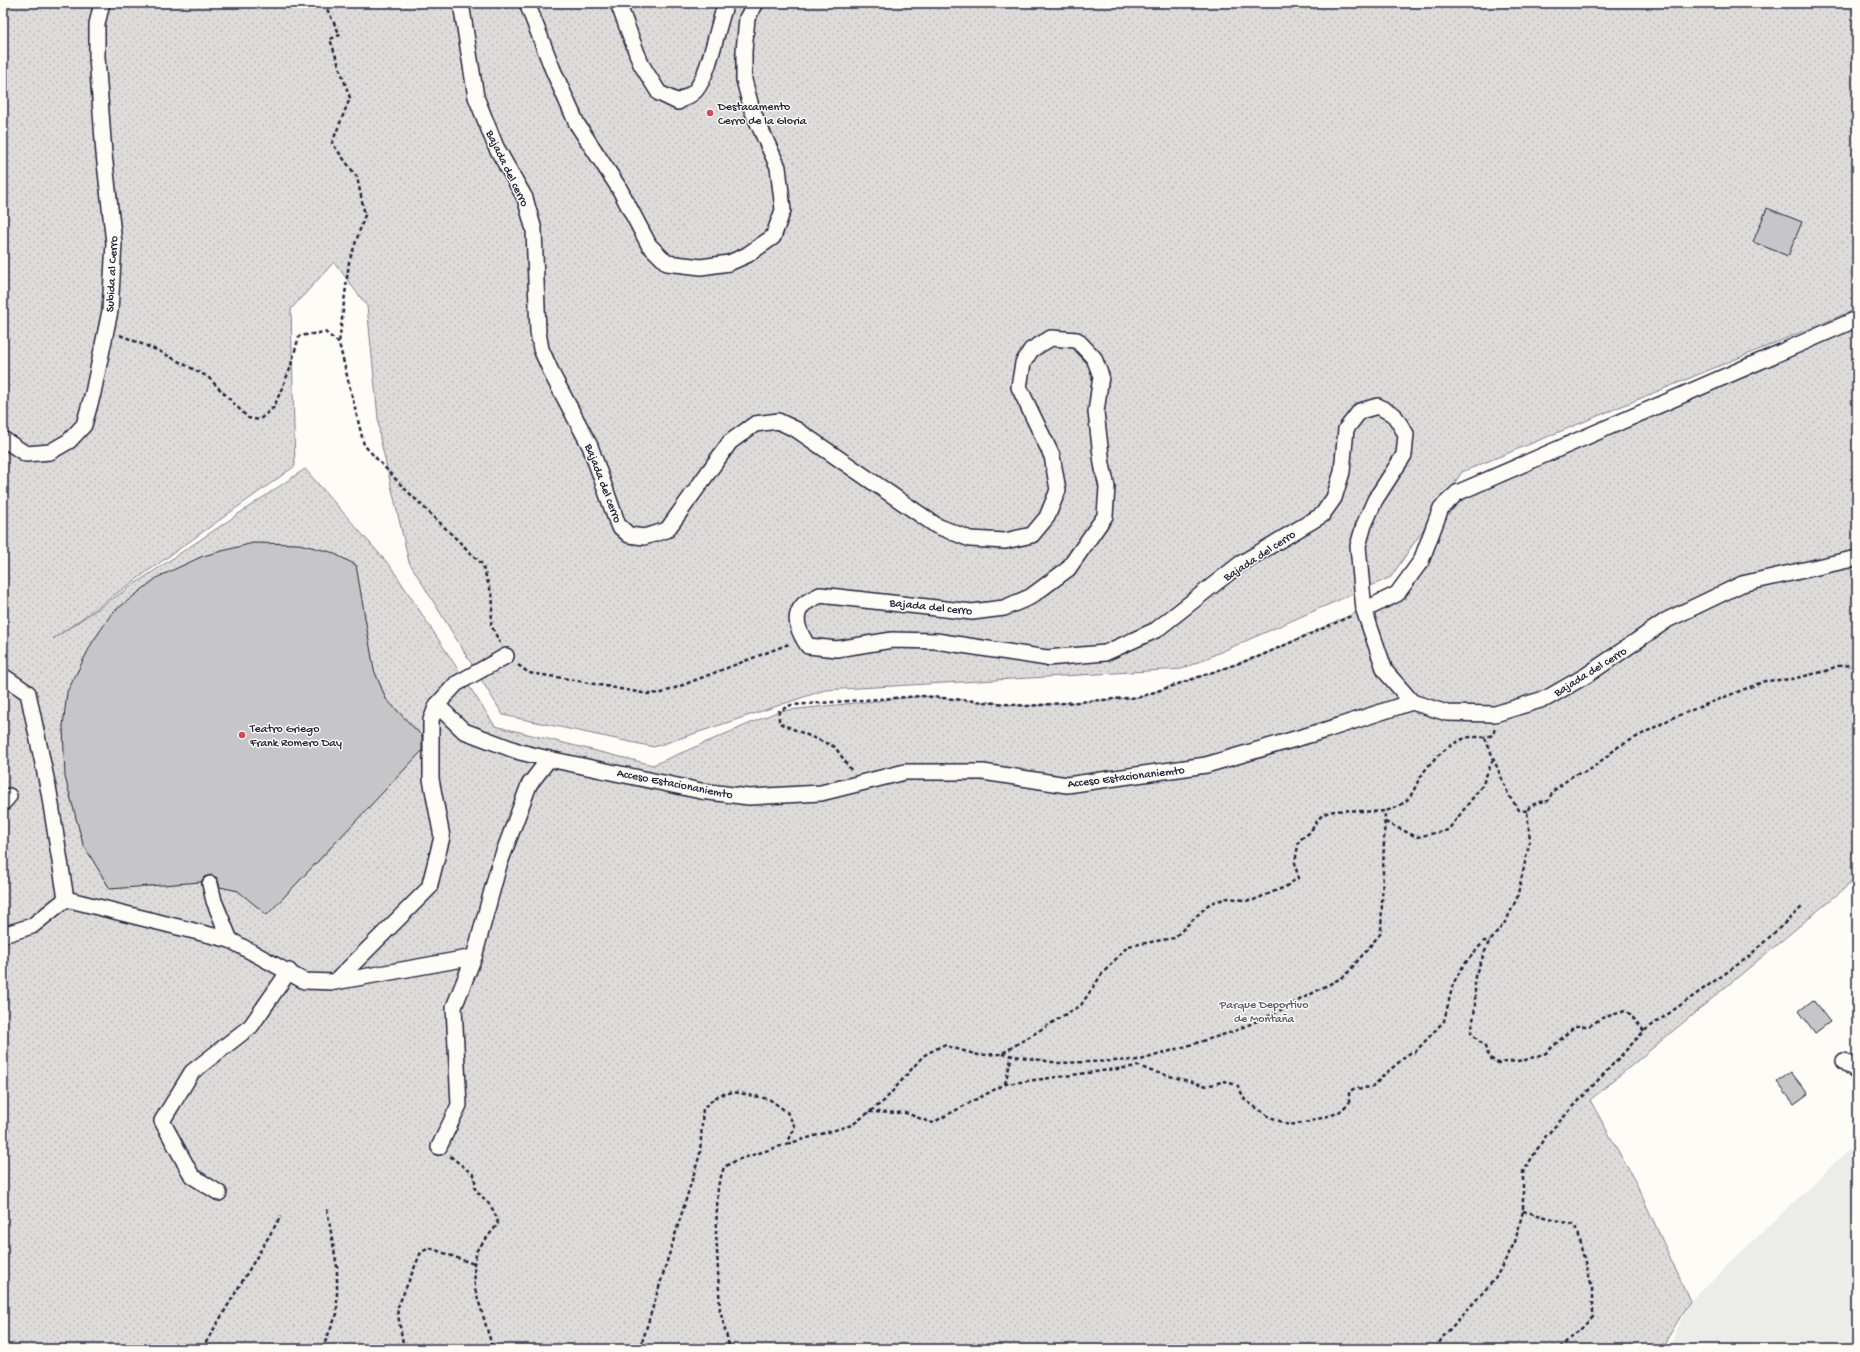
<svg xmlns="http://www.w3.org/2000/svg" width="1860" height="1352" font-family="'Gochi Hand',sans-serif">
<defs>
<pattern id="park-dots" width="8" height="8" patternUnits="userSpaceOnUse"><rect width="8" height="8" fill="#dddcdb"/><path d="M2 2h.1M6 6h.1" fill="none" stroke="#bdbcbd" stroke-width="1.8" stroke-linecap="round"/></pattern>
</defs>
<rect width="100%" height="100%" fill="#fdfcf7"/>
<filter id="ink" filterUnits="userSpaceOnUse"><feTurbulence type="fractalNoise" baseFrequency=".025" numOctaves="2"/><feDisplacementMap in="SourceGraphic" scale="8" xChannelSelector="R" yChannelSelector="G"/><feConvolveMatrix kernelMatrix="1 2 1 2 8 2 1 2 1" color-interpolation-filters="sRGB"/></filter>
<g filter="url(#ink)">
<path fill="#ecece9" d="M1857,1142v207h-189l22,-48z"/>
<path fill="url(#park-dots)" stroke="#807f8b" d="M3,3h1854v306l-395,163 -71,105 -209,92 -357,21 -171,57 -151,-32 -94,-153 -29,-124 -13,-132 -33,-44 -43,47 4,157 -242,173 252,-170 86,98 104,159 158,39 126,-54 143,-15 105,10 113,-9 120,-41 137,-62 60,-101 400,-177v562l-267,222 47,85 53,116 -29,48h-1658z"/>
<g fill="#c6c6c8" stroke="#22223b">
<path d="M1767,208l35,14 -14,34 -35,-14z"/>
<path d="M253,543l46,1 32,8 25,13 18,105 12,29 36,37v15l-155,164 -29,-24 -18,-4 -3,-9 -5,-3 -8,2 -3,5 -91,7 -27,-45 -18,-67 -2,-51 4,-34 25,-49 20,-30 46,-36 45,-21z"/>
<path d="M1813,1000l17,22 -15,11 -16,-22z"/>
<path d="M1791,1072l17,22 -14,10 -17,-22z"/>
</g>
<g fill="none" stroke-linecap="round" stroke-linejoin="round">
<defs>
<g id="minor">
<path d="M461,3l15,94 20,50 29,51 9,32 4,102 3,17 12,27 37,70 28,79 11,10 15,2 23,-7 63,-88 25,-18 23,-3 19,9 140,96 33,13 35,2 27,-6 15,-18 11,-27 -6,-34 -33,-69 4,-24 8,-13 20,-12 26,2 17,18 7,18 -5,36 6,52 5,23 -2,29 -37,53 -38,28 -26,11 -32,4 -152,-17c-5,3 -13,6 -17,10 -12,13 -3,29 5,41l29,3 55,-9 44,1 111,17 58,-5 51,-23 84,-66 82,-49 12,-17 8,-26 4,-43 14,-18 18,-5 16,9 12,19 -2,21 -29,45 -11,25 -6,21 6,64 21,61 27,31 35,11 48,1 52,-16 40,-23 80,-55 75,-36 115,-26"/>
<path d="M527,3l26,67 24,54 42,64 30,57 18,18 34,4 28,-4 18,-8 26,-18 10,-27 -5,-43 -26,-57 -8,-30v-29l3,-33 9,-15"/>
<path d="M618,3l23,61 18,29 19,9c6,-4 14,-7 18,-12 14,-18 21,-63 30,-87"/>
<path d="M3,439l23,15 24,-2 19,-11 15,-16 9,-32 17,-82 4,-68 -10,-89 -7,-97v-33l5,-21"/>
<path d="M1364,610l33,-16 24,-33 20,-53 16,-15 400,-174"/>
<path d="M3,676l25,17 21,99 17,107"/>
<path d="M437,705l27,26 56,21 29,7"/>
<path d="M3,803l6,-7"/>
<path d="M210,884l4,17 16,39"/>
<path d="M66,899l164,41 74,41 31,1 139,-25"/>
<path d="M3,935l29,-9 34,-27"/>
<path d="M335,982l94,-94 13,-51 -11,-58v-59l6,-15 19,-21 50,-28"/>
<path d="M1844,1061l13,10"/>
<path d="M439,1147l20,-42 -5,-98 20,-50 25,-92 30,-80 20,-26 152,32 48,6 72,-4 84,-21h78l84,13 139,-20 120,-35 86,-28"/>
<path d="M219,1193l-27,-17 -30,-55 30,-49 59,-46 38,-55"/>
</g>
</defs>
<use href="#minor" stroke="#22223b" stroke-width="18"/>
<g stroke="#22223b" stroke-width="2.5" stroke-dasharray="4 3" stroke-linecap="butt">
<path d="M324,3l16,32 -10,4 20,59 -18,45 25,34 8,38 -16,47 -10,81"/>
<path d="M120,335l41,17 47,25 40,41 11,2 15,-13 16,-38 9,-33 26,-4 14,11 25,102 37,40 81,79 11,34 -2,27 9,18"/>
<path d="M518,665l11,8 34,5 84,16 15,-1 127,-49"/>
<path d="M1485,738l24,58 10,14 8,1"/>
<path d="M851,770l-16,-23 -56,-24v-12l12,-6 131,-9 105,10 113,-9 120,-41 91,-40"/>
<path d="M1385,822l32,15 31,-7 34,-44 11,-27"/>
<path d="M1644,1031l-14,-17 -5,-3 -23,7 -13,8h-14l-29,27 -21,7 -27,3 -8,-5 -5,-11 -14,-14 4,-25v-32l13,-32 18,-23 11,-23 13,-58 -3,-29 3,-5 9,-4 9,-1 5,-10 22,-17 8,-1 8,-4 27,-22 54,-29 93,-37 27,-2 34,-8 11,-5 17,-1 3,-2"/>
<path d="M1002,1054l57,9 82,-3 91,-28 41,-18 72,-38 36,-43 4,-122"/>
<path d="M1005,1084l7,-29"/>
<path d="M869,1112l37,1 26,10 73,-39 134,-18 12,5 56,15 18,-5 13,5 7,14 23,16 21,9 19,-3 30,-9 11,-10v-11l4,-3 20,-2 12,-13 25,-21 5,-1 29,-31 9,-37 10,-18 21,-25h6"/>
<path d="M787,1144l65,-19 32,-24 39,-45 20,-11 35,10 23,-1 80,-49 21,-31 26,-28 46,-8 36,-35 18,-5 23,3 34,-14 13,-9 -3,-16 4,-22c3,-2 7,-4 10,-7 5,-5 8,-15 15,-19 25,-10 51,5 75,-8 15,-9 14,-18 23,-31 9,-15 25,-29 41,-36 8,-4 20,0 30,-4l2,-7"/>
<path d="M450,1156l25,20v14c12,11 20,18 23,34l-21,26 -3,14 1,25 18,60"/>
<path d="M1523,1211l52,14 17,63v28l-33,33"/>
<path d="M202,1349l79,-133"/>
<path d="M322,1349l15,-35v-47l-10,-58"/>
<path d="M404,1349l-7,-40 24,-57 9,-4 44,16"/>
<path d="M640,1349l60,-195 3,-46 16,-13 15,-3 35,7 18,13 8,15 -8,17 -50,16 -13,7 -6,19 -2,46 4,78 10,39"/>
<path d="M1436,1349l6,-11 53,-59 20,-37 8,-31v-39l22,-35 99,-106 103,-73 55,-51"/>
</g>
<use href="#minor" stroke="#fdfcf7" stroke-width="15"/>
</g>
</g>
<g fill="#d1495b" stroke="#fdfcf7" stroke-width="1.5">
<circle cx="710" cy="113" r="4"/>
<circle cx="242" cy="735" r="4"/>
</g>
<g text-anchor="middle" stroke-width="3" stroke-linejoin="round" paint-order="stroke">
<g font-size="12" fill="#22223b" stroke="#fdfcf7" text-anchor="start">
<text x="718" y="110">Destacamento<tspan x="718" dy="14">Cerro de la Gloria</tspan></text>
<text x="250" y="732">Teatro Griego<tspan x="250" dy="14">Frank Romero Day</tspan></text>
</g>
<g font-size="12" fill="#22223b" stroke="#fdfcf7">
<text transform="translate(508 168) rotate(64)" y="4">Bajada del cerro</text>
<text transform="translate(111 274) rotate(-87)" y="4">Subida al Cerro</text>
<text transform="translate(604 483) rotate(69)" y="4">Bajada del cerro</text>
<text transform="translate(1259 555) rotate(-33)" y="4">Bajada del cerro</text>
<text transform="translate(931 606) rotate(6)" y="4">Bajada del cerro</text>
<text transform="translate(1590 671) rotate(-32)" y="4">Bajada del cerro</text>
<text transform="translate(1126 776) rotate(-7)" y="4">Acceso Estacionaniemto</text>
<text transform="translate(675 783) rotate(11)" y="4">Acceso Estacionaniemto</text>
</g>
<g font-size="12" fill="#5a5a6b" stroke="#fdfcf7">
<text x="1264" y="1008">Parque Deportivo<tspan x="1264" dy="14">de Montaña</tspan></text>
</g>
</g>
<rect width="1860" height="1352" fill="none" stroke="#fdfcf7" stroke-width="16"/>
<rect x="8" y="8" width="1844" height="1336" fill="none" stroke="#22223b" stroke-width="1.5" filter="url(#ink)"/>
</svg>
